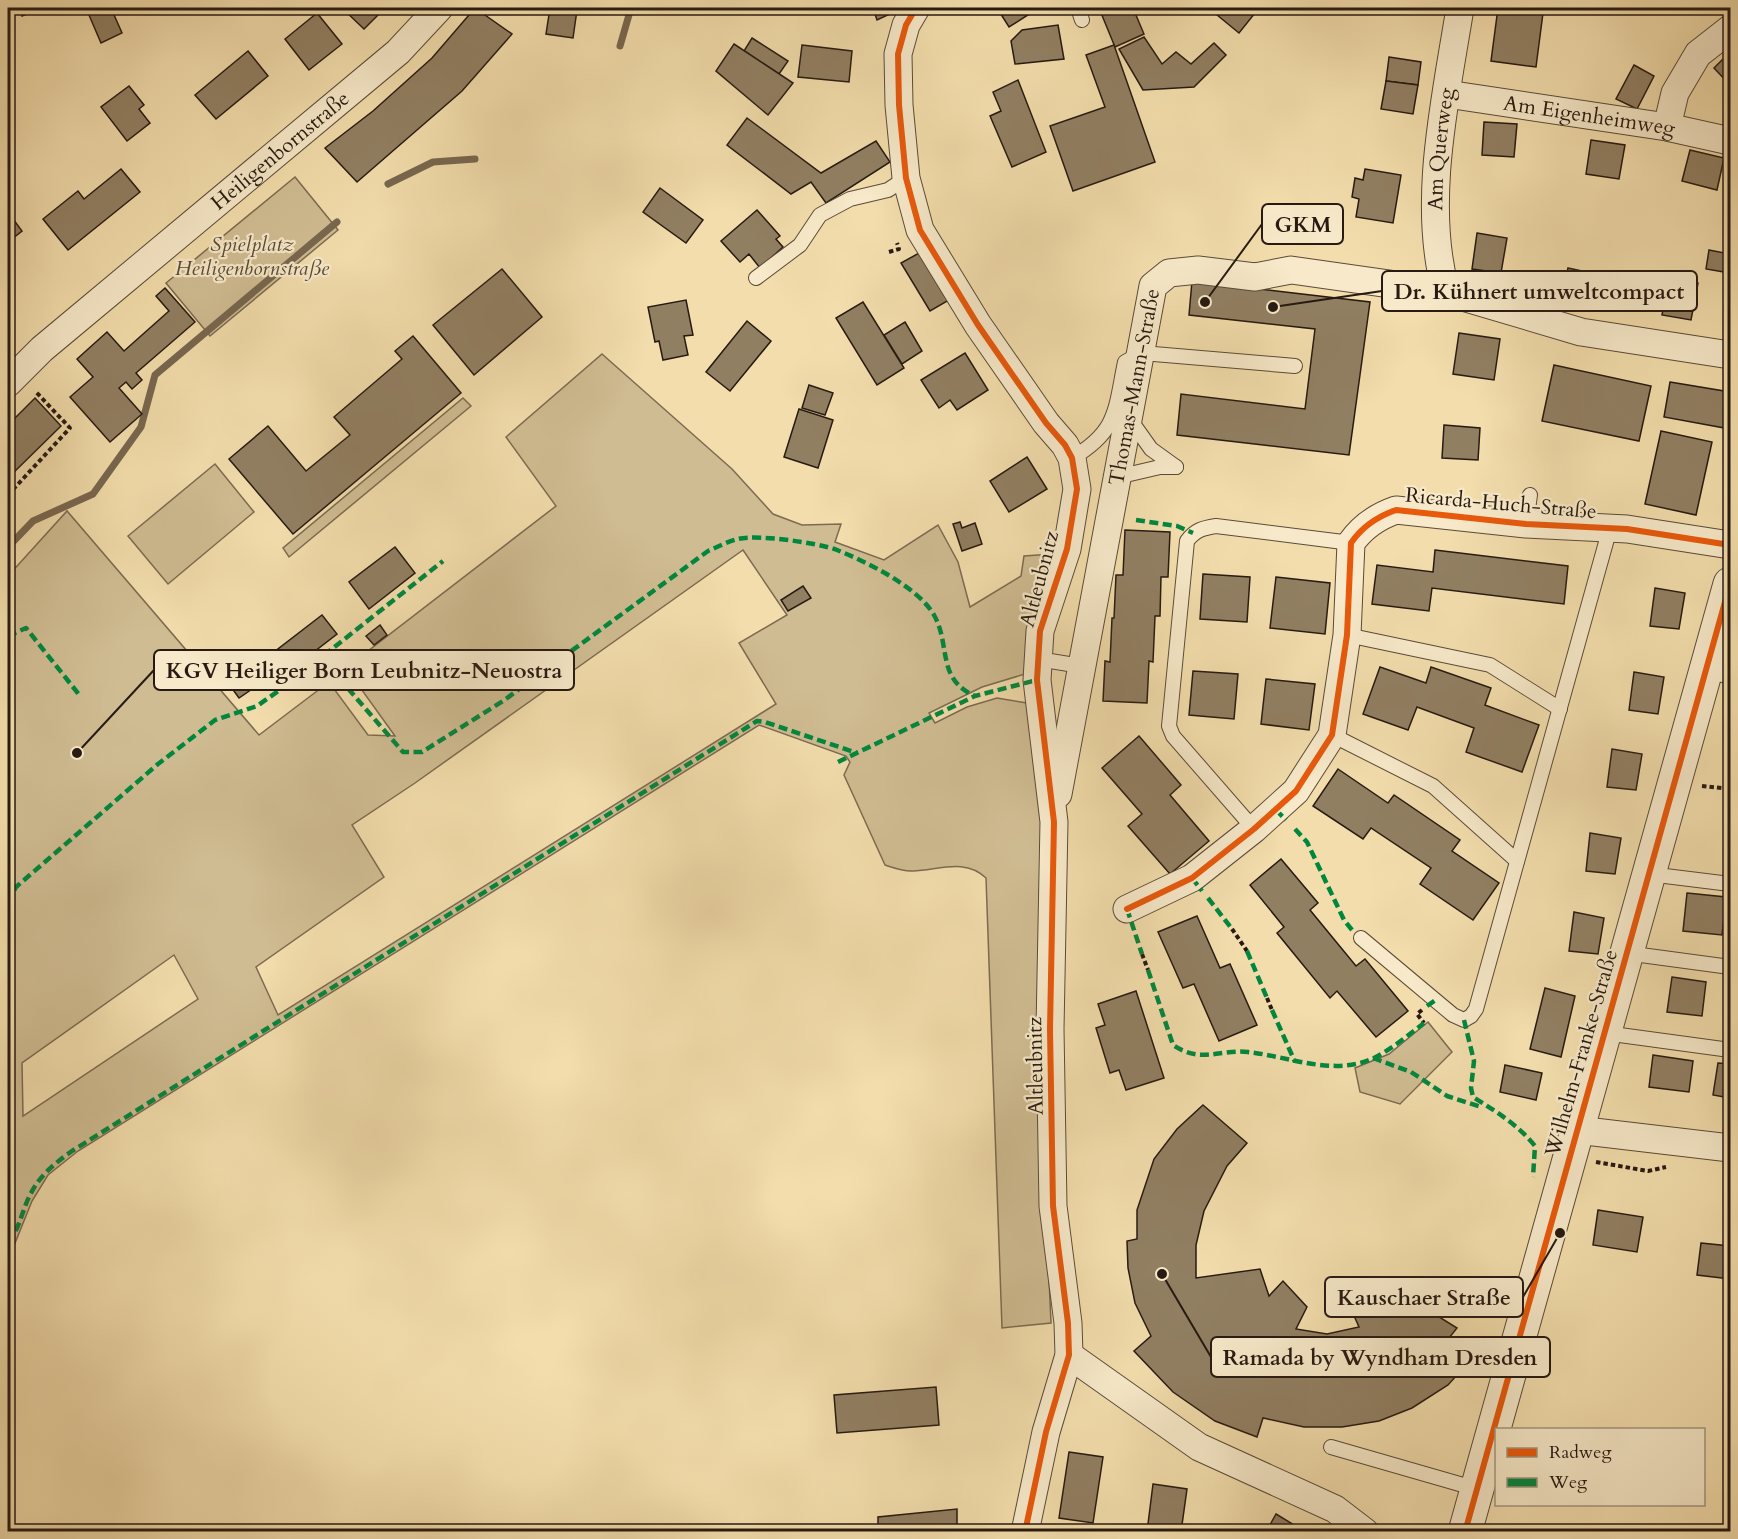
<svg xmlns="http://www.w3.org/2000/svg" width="1738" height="1539" font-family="Cardo,serif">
<rect width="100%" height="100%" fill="#f3ddac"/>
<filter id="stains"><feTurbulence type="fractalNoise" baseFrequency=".00333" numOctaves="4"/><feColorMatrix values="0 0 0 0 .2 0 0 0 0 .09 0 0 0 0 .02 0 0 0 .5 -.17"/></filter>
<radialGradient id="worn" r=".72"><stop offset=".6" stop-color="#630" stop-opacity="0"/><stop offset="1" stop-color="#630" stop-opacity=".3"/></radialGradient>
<g fill="#d0bc92" stroke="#7c6b52" stroke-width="1.5" fill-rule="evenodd">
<path d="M295,177l43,53 -128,106 -44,-53z"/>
<path d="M602,354l130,115 41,45 29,11 39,-1 -6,18 49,18 54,-35 20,37 12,45 51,-31 3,-20 28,-2 -27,120 -43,13 -53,26 6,10 32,-16 30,-9 30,5 17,104 -6,224 13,292 -49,5 -16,-450c-21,-20 -47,-8 -73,-7 -8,1 -19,-3 -28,-6l-41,-90 6,-13 -4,-6 -87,-31 -681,426 -30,24 -16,26 -19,47 -5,6v-678l59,-65 192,224 70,-53 39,53 27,1 -49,-68 210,-162 -50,-69zM743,550l44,65 -48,28 37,61 -498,311 -22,-48 128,-90 -32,-52 63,-42zM174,955l24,44 -175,117 -1,-53z"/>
<path d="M463,398l8,8 -182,151 -6,-9z"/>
<path d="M215,464l39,48 -86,72 -40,-48z"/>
<path d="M1428,1022l24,30 -52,52 -40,-12 -5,-24 34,-14z"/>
</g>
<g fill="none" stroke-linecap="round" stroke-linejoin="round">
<g stroke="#78674f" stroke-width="7">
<path d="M620,46l11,-38"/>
<path d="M388,184l45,-22 42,-3"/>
<path d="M8,547l25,-26 60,-27 48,-67 14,-52 182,-153"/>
</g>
</g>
<g fill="#917f62" stroke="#271a12" stroke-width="1.5">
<path d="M19,8h24l-21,8z"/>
<path d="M86,8h25l11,25 -21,10z"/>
<path d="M342,8h43l-21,21z"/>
<path d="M475,8l37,26 -50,57 -105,91 -32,-34 48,-37 59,-53z"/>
<path d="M550,8l27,2 -4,28 -27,-4z"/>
<path d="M873,8h21l-4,6 -13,6z"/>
<path d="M997,8h31l3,5 -22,14z"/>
<path d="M1099,8h34l11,26 -29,13z"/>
<path d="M1213,8h46l-20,25 -28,-23z"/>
<path d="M1498,8h55l-1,6 -9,-1 -7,54 -45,-6z"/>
<path d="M317,13l25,31 -33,26 -24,-31z"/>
<path d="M1058,25l6,34 -49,5 -4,-23 11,-11z"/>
<path d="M1144,37l18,27 14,-12 15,12 23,-21 12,12 -32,32 -51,3 -24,-41z"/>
<path d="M752,38l36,23 -9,13 -35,-23z"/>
<path d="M734,44l59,39 -25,32 -52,-44z"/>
<path d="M802,45l50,6 -3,31 -51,-5z"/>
<path d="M1114,45l41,117 -82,29 -23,-65 55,-19 -19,-52z"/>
<path d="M248,51l20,25 -52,43 -21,-24z"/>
<path d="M1730,52v33l-16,-17z"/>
<path d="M1389,57l32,5 -3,23 -32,-4z"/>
<path d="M1634,65l20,11 -17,33 -21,-10z"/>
<path d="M1018,80l28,72 -34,15 -22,-51 11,-5 -8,-19z"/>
<path d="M1386,81l32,4 -5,29 -32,-5z"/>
<path d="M129,86l15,19 -5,4 11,14 -23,18 -26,-34z"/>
<path d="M747,118l74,55 55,-32 14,21 -64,41 -15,-21 -20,12 -64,-49z"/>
<path d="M1484,122l33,2 -3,33 -32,-2z"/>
<path d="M1591,140l34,5 -6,34 -33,-5z"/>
<path d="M1690,150l34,8 -7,32 -35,-9z"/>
<path d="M121,169l19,23 -72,58 -25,-31 35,-28 6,8z"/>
<path d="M1365,169l36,6 -8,48 -37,-6 3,-18 -7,-2 3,-19 8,2z"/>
<path d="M660,188l43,32 -17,23 -43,-31z"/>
<path d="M757,210l23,26 -4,3 7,8 -23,21 -11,-14 -9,8 -19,-21z"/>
<path d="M8,212l14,19 -14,11z"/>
<path d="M1477,233l30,5 -6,35 -29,-4z"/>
<path d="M1709,250l21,4v19l-24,-4z"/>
<path d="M921,252l28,48 -19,11 -29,-48z"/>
<path d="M1568,268l47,10 -6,24 -12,-3 -1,6 -35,-8z"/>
<path d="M502,269l40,48 -68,58 -41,-50z"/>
<path d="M1669,277l29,6 -7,37 -29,-5z"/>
<path d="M1192,281l178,21 -21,153 -172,-20 4,-41 124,15 10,-80 -126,-14z"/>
<path d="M165,288l30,34 -59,51 6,7 -10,9 -6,-7 -7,6 23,26 -32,28 -40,-45 23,-20 -16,-18 30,-27 17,19 45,-40 -13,-15z"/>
<path d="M686,300l7,35 -9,1 4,19 -25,5 -4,-19 -4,1 -7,-35z"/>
<path d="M863,302l41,66 -27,17 -41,-67z"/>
<path d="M747,321l24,20 -41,50 -24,-19z"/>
<path d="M905,322l17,29 -20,13 -18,-29z"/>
<path d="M1459,333l41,6 -6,41 -41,-6z"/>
<path d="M413,336l48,57 -168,141 -64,-75 39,-33 38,45 44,-36 -16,-18 68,-58 -7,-8z"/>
<path d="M965,353l23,37 -31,20 -7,-10 -11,8 -18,-28z"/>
<path d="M1554,365l97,21 -12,55 -97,-20z"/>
<path d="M1670,382l60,10v37l-66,-12z"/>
<path d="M809,385l24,8 -8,22 -23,-7z"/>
<path d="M35,398l26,28 -53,52v-53z"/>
<path d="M799,409l34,11 -15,48 -34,-11z"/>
<path d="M1444,425l36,3 -2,32 -36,-2z"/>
<path d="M1661,431l51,11 -16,73 -51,-11z"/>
<path d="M1027,457l20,32 -38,23 -19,-31z"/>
<path d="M960,522l2,6 13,-5 7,21 -20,7 -9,-27z"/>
<path d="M1125,530l45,2 -2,45h-7l-1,39h-5l-2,46 -4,-1 -2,42 -44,-2 2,-40 5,1 2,-44h2l2,-43h7z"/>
<path d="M395,547l20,26 -46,36 -20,-27z"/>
<path d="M1435,550l133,16 -4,38 -132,-16 -3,23 -57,-7 5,-39 56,7z"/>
<path d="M1203,574l47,3 -3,45 -47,-3z"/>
<path d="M1276,577l54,6 -5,51 -55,-6z"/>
<path d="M803,586l8,12 -23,13 -7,-11z"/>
<path d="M1655,588l30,5 -6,36 -29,-3z"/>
<path d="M322,615l15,19 -57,44 -15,-19z"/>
<path d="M380,625l7,10 -13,10 -8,-9z"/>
<path d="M1380,667l46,16 5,-16 60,21 -6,17 54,20 -17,47 -56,-20 8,-24 -57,-21 -9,23 -45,-16z"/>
<path d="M1193,671l45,3 -4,45 -45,-4z"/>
<path d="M1634,672l30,5 -6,37 -29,-4z"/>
<path d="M248,676l7,11 -16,11 -8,-11z"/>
<path d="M1266,679l49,5 -6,46 -48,-6z"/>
<path d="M1139,736l42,49 -11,10 39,46 -39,33 -42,-48 14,-12 -40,-46z"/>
<path d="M1612,749l30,5 -6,36 -29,-3z"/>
<path d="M1338,769l50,34 6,-8 66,45 -8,11 47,32 -26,37 -53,-36 11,-16 -60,-40 -8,11 -50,-33z"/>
<path d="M1730,806v40h-4z"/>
<path d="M1590,833l31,5 -6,36 -29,-3z"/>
<path d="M1281,859l37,44 -8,7 46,56 9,-7 43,52 -32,26 -39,-46 -7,7 -53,-65 7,-6 -34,-42z"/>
<path d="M1687,893l39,4 -4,38 -39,-4z"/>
<path d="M1574,912l30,6 -6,36 -29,-3z"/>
<path d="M1197,916l23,52 10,-4 27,61 -38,16 -25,-57 -11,4 -25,-56z"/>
<path d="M1672,977l34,5 -4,34 -35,-4z"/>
<path d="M1545,988l30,8 -14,61 -31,-8z"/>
<path d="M1136,991l28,87 -38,12 -7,-20 -9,3 -14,-45 9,-3 -7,-21z"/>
<path d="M1653,1055l40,6 -4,31 -40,-5z"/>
<path d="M1718,1063l12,1v34l-17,-3z"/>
<path d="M1505,1065l37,8 -6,27 -36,-8z"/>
<path d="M1203,1105l44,38 -20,23 -23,45 -8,34v33l64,-9 9,27 14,-15 24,26 -11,22 31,5 32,-7 -4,-9 39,-29 63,39 -8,10 27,16 -28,31 -36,23 -33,13 -37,6h-38l-41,-9 -6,19 -42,-16 -42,-29 -39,-41 17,-15 -16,-33 -7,-35 -1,-27 10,-2v-29l17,-51 23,-30z"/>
<path d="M1598,1210l45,7 -6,35 -44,-7z"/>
<path d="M1701,1243l29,3v33l-33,-4z"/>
<path d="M936,1387l3,38 -102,8 -3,-38z"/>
<path d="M1069,1452l34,5 -10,66 -34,-5z"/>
<path d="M1153,1484l34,5 -6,43h-34z"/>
<path d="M957,1509v23h-79v-15z"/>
<path d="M1276,1514l28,17v1h-38z"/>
</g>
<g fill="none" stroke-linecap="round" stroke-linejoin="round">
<defs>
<g id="service">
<path d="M1078,8l4,12"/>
<path d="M756,278l44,-33 20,-30 30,-16 38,-9 18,-12"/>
<path d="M1129,418l22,31 25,18"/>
<path d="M1072,458c46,-27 43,-48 53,-96l17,-9 153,13"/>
<path d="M1117,477l43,-10h16"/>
<path d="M1526,524l4,-29"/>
<path d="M1347,635l143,30 70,44"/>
<path d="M1038,659l43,7"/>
<path d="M1332,735l101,51 84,75"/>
<path d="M1254,829l-81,-93 -4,-10 18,-185c8,-11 16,-13 29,-15l135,17"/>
<path d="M1649,874l81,10"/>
<path d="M1361,938l92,77 11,5 7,-4 5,-7 134,-481"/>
<path d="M1626,953l104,14"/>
<path d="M1605,1033l125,17"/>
<path d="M1331,1447l146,42"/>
</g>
<g id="minor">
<path d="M916,8l-10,17 -8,29 1,51 7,73 14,52 58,95 68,98 19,22 7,13 5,31 -10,60 -27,82 -3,49 17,142 -4,207 3,177 15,117 1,32 -23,77 -21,100"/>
<path id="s1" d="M1447,94l220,33 63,14"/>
<path d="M1667,127l8,-34 23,-39 32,-25"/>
<path id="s2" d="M1446,292c-25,-89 0,-195 14,-284"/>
<path id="s3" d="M8,383l34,-34 356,-297 41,-44"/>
<path d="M1708,667l22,2"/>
<path id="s4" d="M1058,794l95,-508 16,-13 29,-3 57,7 36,-7 155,22 135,40 149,23"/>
<path d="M1127,909l65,-31 62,-49 42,-38 36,-56 15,-100 4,-92c11,-16 25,-26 45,-33l130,14 101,5 103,16"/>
<path d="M1577,1130l153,18"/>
<path d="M1069,1355l130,92 136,62 30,23"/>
</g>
<path id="tertiary" d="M1465,1532l265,-948"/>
</defs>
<use href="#service" stroke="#5a4b38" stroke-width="16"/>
<use href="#minor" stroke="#5a4b38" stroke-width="29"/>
<use href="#tertiary" stroke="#5a4b38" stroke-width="35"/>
<g stroke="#271a12" stroke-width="4" stroke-dasharray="4.5 3" stroke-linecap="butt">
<path d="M889,252l10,-3 -2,-6"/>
<path d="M8,495l62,-67 -35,-37"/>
<path d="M1702,786l28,3"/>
<path d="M1232,929l15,22"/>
<path d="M1142,954l6,16"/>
<path d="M1267,998l5,12"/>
<path d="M1422,1010l-5,4 7,9"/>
<path d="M1596,1162l52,9 18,-4"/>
</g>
<use href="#service" stroke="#f7e9c9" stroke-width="14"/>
<use href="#minor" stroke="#f7e9c9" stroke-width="27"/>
<use href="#tertiary" stroke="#f7e9c9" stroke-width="33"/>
<g stroke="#00873e" stroke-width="4.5" stroke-dasharray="9 4.5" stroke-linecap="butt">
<path d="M1136,520l41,6 16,7"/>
<path d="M8,636l18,-8 55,69"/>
<path d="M327,654l18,31 58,67h19l81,-51 205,-150c10,-4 20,-10 30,-12 19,-5 81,4 99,11 30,12 81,37 97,65 17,30 2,64 41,81"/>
<path d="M838,762l137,-66 62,-16"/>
<path d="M1276,810l10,10"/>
<path d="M1295,829l12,13 37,78 8,10"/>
<path d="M1192,878l10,13"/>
<path d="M1208,898l24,31"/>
<path d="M8,902l8,-15 142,-123 57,-44 42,-14 27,-19 159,-126"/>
<path d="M1127,909l15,45"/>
<path d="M1247,951l20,47"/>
<path d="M1148,970l25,75c28,19 46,4 75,7 45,5 93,28 135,1 15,-9 28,-20 41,-30"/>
<path d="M1427,1006l10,-7"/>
<path d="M1272,1010l23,52"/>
<path d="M1464,1020l10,41 -3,27 2,9c24,15 45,28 62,49l-2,31"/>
<path d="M1373,1058l38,14 36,24 34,11"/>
<path d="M8,1242c12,-13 14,-32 22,-47 10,-20 24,-31 42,-44l685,-430 8,1 92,31"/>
</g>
<defs>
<g id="cycleway">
<path d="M916,8l-10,17 -8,29 1,51 7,73 14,52 58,95 68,98 19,22 7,13 5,31 -10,60 -27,82 -3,49 17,142 -4,207 3,177 15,117 1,32 -23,77 -21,100"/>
<path d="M1127,909l65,-31 62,-49 42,-38 36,-56 15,-100 4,-92c11,-16 25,-26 45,-33l130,14 101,5 103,16"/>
<path d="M1465,1532l265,-948"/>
</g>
</defs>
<use href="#cycleway" stroke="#f7e9c9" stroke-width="10"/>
<use href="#cycleway" stroke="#e8590c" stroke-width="6"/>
</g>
<g text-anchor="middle" stroke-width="4.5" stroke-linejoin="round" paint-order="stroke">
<g font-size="21" fill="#271a12" stroke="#f7e9c9">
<text dy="7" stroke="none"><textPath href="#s1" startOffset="144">Am Eigenheimweg</textPath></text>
<text dy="7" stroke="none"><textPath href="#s2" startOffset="144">Am Querweg</textPath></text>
<text dy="7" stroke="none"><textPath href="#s3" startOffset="358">Heiligenbornstraße</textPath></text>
<text dy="7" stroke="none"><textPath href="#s4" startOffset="414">Thomas-Mann-Straße</textPath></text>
<text transform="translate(1501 503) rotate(5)" y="7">Ricarda-Huch-Straße</text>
<text transform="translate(1039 579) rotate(-75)" y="7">Altleubnitz</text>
<text transform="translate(1581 1053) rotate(-74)" y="7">Wilhelm-Franke-Straße</text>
<text transform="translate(1035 1066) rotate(-91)" y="7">Altleubnitz</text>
</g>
<g font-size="21" font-style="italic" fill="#5a4b38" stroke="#f7e9c9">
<text x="252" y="251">Spielplatz<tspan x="252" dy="24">Heiligenbornstraße</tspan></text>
</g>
</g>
<path fill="none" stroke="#271a12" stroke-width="2" d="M1205 302L1262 224M1273 307L1382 291M77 753L154 670M1560 1233L1523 1297M1162 1274L1211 1357"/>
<g fill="#271a12" stroke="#f7e9c9" stroke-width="2">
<circle cx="1205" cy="302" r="6"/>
<circle cx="1273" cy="307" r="6"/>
<circle cx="77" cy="753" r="6"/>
<circle cx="1560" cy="1233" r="6"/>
<circle cx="1162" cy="1274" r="6"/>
</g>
<g fill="#f7e9c9" stroke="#271a12" stroke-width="2">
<rect x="1262" y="204" width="81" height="40" rx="6"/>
<rect x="1382" y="271" width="315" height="40" rx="6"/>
<rect x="154" y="650" width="420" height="40" rx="6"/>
<rect x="1325" y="1277" width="198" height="40" rx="6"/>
<rect x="1211" y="1337" width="339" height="40" rx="6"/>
</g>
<g font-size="22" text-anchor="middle" font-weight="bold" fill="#271a12">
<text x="1303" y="232">GKM</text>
<text x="1539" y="299">Dr. Kühnert umweltcompact</text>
<text x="364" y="678">KGV Heiliger Born Leubnitz-Neuostra</text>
<text x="1424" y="1305">Kauschaer Straße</text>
<text x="1380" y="1365">Ramada by Wyndham Dresden</text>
</g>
<rect width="1738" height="1539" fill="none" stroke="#f3ddac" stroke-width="30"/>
<rect x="9" y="9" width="1720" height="1521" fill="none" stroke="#271a12" stroke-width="3"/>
<rect x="15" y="15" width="1708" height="1509" fill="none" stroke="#271a12" stroke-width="1.5"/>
<rect x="1495" y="1428" width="210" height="78" fill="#f7e9c9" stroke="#a49680" stroke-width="1.5"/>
<rect x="1507" y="1448" width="30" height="9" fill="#e8590c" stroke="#a49680" stroke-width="1.5"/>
<text x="1549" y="1458" font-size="18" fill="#271a12">Radweg</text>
<rect x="1507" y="1478" width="30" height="9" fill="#00873e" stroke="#a49680" stroke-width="1.5"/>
<text x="1549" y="1488" font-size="18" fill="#271a12">Weg</text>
<rect width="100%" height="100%" filter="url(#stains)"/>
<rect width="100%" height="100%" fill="url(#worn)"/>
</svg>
